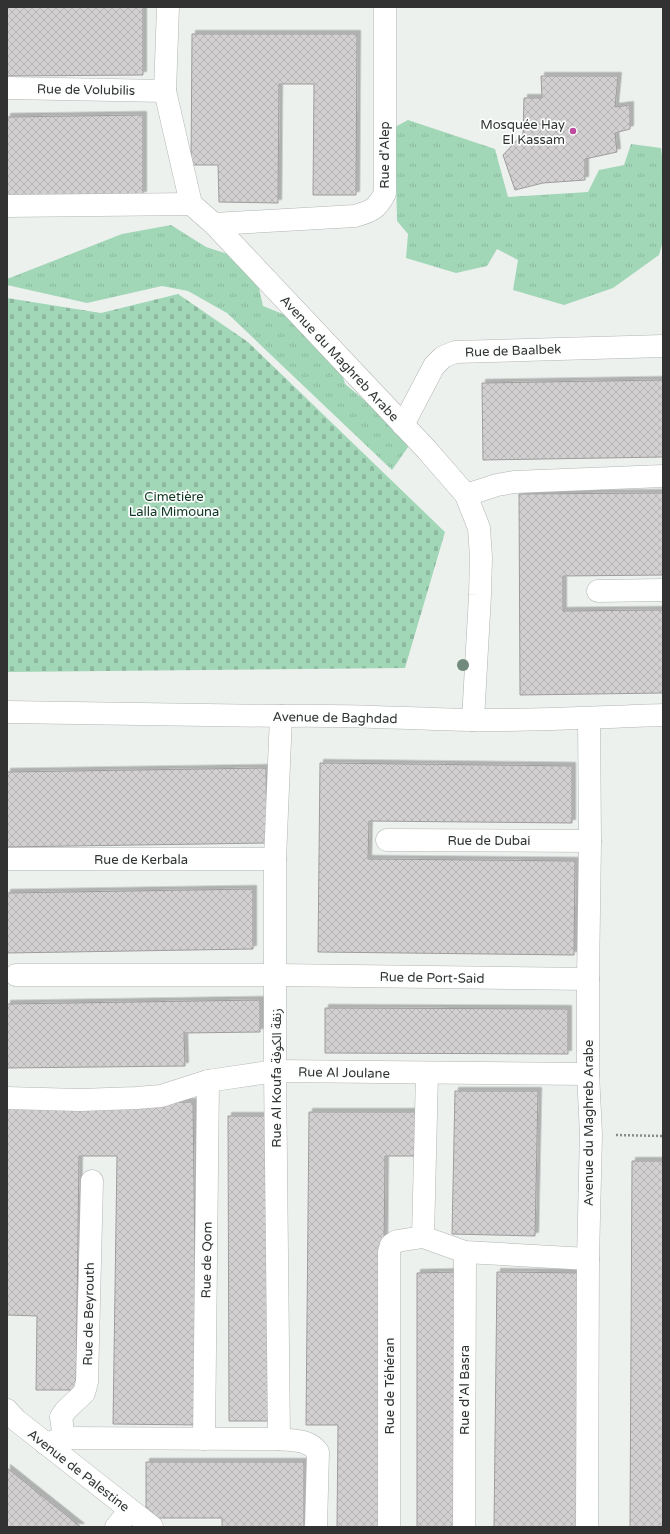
<svg xmlns="http://www.w3.org/2000/svg" width="670" height="1534" font-family="'Varela Round','Noto Sans Arabic',sans-serif">
<defs>
<pattern id="cemetery-stones" width="16" height="16" patternUnits="userSpaceOnUse"><rect width="16" height="16" fill="#a1d6b7"/><path d="M2 7V4a2 2 0 0 1 4 0v3zM10 15v-3a2 2 0 0 1 4 0v3z" fill="#8bb89e"/></pattern>
<pattern id="park-tufts" width="24" height="20" patternUnits="userSpaceOnUse"><rect width="24" height="20" fill="#a1d6b7"/><path d="M3 7l-1-3M5 7V3M7 7l1-3M15 17l-1-3M17 17v-4M19 17l1-3" fill="none" stroke="#8bb89e"/></pattern>
<pattern id="building-cross-hatch" width="8" height="8" patternUnits="userSpaceOnUse"><rect width="8" height="8" fill="#d3d0d2"/><path d="M0 0l8 8M0 8l8-8" fill="none" stroke="#b6b3b5"/></pattern>
<filter id="shadow"><feDropShadow dx="3.5" dy="-3.5" stdDeviation="0" flood-color="#0004"/></filter>
</defs>
<rect width="100%" height="100%" fill="#edf1ee"/>
<path fill="url(#cemetery-stones)" d="M178,294l70,48 197,190 -40,136 -398,4v-374l94,15z"/>
<g fill="url(#park-tufts)">
<path d="M408,120l87,29 13,48 80,-5 11,-22 25,-5 7,-21 30,4 2,17v76l-4,14 -46,33 -49,17 -51,-15 5,-30 -21,-11 -10,17 -31,7 -50,-15 2,-24 -11,-13 -2,-94z"/>
<path d="M171,225l35,22 25,8 27,29 5,22 47,19 31,45 4,14 68,56 -21,30 -165,-157 -39,-22 -26,-5 -75,17 -80,-18v-6l115,-45z"/>
</g>
<g fill="url(#building-cross-hatch)" stroke="#9f9c9e" filter="url(#shadow)">
<path d="M7,7h136v68l-136,1z"/>
<path d="M192,34h165l-1,161h-43l1,-111h-35l-1,119 -59,-1 -1,-37h-27z"/>
<path d="M541,76h77l-3,31 15,-2v24l-15,4 2,19 -32,7v21l-42,3 -28,7 -12,-35 20,-21 1,-36h18z"/>
<path d="M143,115v80l-136,1v-79z"/>
<path d="M663,380v77l-180,3 -1,-77z"/>
<path d="M663,493v82l-100,1v35l100,-1v83l-143,2 -1,-201z"/>
<path d="M320,763l252,3v57l-203,-2 -1,38 207,2 -1,94 -256,-3z"/>
<path d="M266,768l1,75 -260,4v-75z"/>
<path d="M253,889v60l-246,4v-60z"/>
<path d="M260,1000v32l-76,1 1,33 -178,2v-64z"/>
<path d="M325,1008l243,1v45l-243,-1z"/>
<path d="M455,1091h83l-3,145 -83,-2z"/>
<path d="M193,1102l4,323 -84,-1 4,-268h-38l-3,234h-40l1,-74 -30,-1v-210z"/>
<path d="M309,1112h115v44h-39l-4,371h-44l1,-102h-32z"/>
<path d="M228,1116h45l1,305h-45z"/>
<path d="M632,1161h31v366h-33z"/>
<path d="M457,1272l1,255h-41v-254z"/>
<path d="M497,1272l85,1 -3,254h-85z"/>
<path d="M146,1462h158v65h-82v-9h-76z"/>
<path d="M7,1468l74,59h-74z"/>
</g>
<g fill="none" stroke-linecap="round" stroke-linejoin="round">
<defs>
<g id="street">
<path d="M168,7l-3,84 26,113 23,20 213,226 39,45 13,33 2,29 -1,38 -7,125"/>
<path d="M7,88l158,3"/>
<path d="M7,206l184,-2"/>
<path d="M214,224l141,-8c17,-5 22,-7 30,-23v-186"/>
<path d="M403,425l31,-59 9,-9 12,-5 208,-6"/>
<path d="M466,495l31,-10 17,-3 149,-6"/>
<path d="M598,591l65,-1"/>
<path d="M7,712l274,4c63,-2 127,3 191,4 64,1 127,-3 191,-5"/>
<path d="M387,840l203,1"/>
<path d="M7,859h268"/>
<path d="M16,975h260l312,4"/>
<path d="M7,1098l73,2 56,-2 25,-2 47,-15 67,-10 313,3"/>
<path d="M423,1237l4,-164"/>
<path d="M7,1410l9,10 136,107"/>
<path d="M64,1438l-3,-21 5,-7 18,-17 3,-11 5,-201"/>
<path d="M204,1439l4,-358"/>
<path d="M279,1439l-4,-368v-212l6,-143"/>
<path d="M46,1444l18,-6 215,1c15,2 30,0 39,13l-2,75"/>
<path d="M116,1527l14,-17"/>
<path d="M389,1527v-275l2,-7 6,-4 26,-4 42,15 123,7"/>
<path d="M464,1527l1,-275"/>
<path d="M587,1527l1,-268 3,-125 -3,-60v-95l2,-138 -1,-123"/>
</g>
</defs>
<use href="#street" stroke="#b2b5b3" stroke-width="23"/>
<path stroke="#8a8c8a" stroke-width="2.5" stroke-dasharray="2 2" stroke-linecap="butt" d="M616,1135l47,1"/>
<use href="#street" stroke="#fff" stroke-width="22"/>
</g>
<circle fill="#728a7d" cx="463" cy="665" r="6"/>
<circle fill="#bf49a0" stroke="#fbfefc" stroke-width="1.5" cx="573" cy="131" r="4"/>
<g text-anchor="middle" stroke-width="3.5" stroke-linejoin="round" paint-order="stroke">
<g font-size="13" fill="#313231" stroke="#fbfefc">
<text transform="translate(86 89) rotate(1)" y="5">Rue de Volubilis</text>
<text transform="translate(384 155) rotate(-90)" y="5">Rue d'Alep</text>
<text transform="translate(513 350) rotate(-2)" y="5">Rue de Baalbek</text>
<text transform="translate(340 358) rotate(47)" y="5">Avenue du Maghreb Arabe</text>
<text transform="translate(335 717) rotate(1)" y="5">Avenue de Baghdad</text>
<text x="489" y="845">Rue de Dubai</text>
<text x="141" y="864">Rue de Kerbala</text>
<text transform="translate(432 977) rotate(1)" y="5">Rue de Port-Said</text>
<text transform="translate(344 1072) rotate(1)" y="5">Rue Al Joulane</text>
<text transform="translate(276 1078) rotate(-90)" y="5">Rue Al Koufa زنقة الكوفة</text>
<text transform="translate(588 1123) rotate(-90)" y="5">Avenue du Maghreb Arabe</text>
<text transform="translate(206 1260) rotate(-89)" y="5">Rue de Qom</text>
<text transform="translate(88 1314) rotate(-89)" y="5">Rue de Beyrouth</text>
<text transform="translate(389 1386) rotate(-90)" y="5">Rue de Téhéran</text>
<text transform="translate(464 1390) rotate(-90)" y="5">Rue d'Al Basra</text>
<text transform="translate(79 1470) rotate(38)" y="5">Avenue de Palestine</text>
</g>
<g font-size="13" fill="#313231" stroke="#fbfefc" text-anchor="end">
<text x="565" y="129">Mosquée Hay<tspan x="565" dy="15">El Kassam</tspan></text>
</g>
<g font-size="13" fill="#0d3521" stroke="#fbfefc">
<text x="174" y="501">Cimetière<tspan x="174" dy="15">Lalla Mimouna</tspan></text>
</g>
</g>
<rect width="670" height="1534" fill="none" stroke="#313231" stroke-width="16"/>
</svg>
